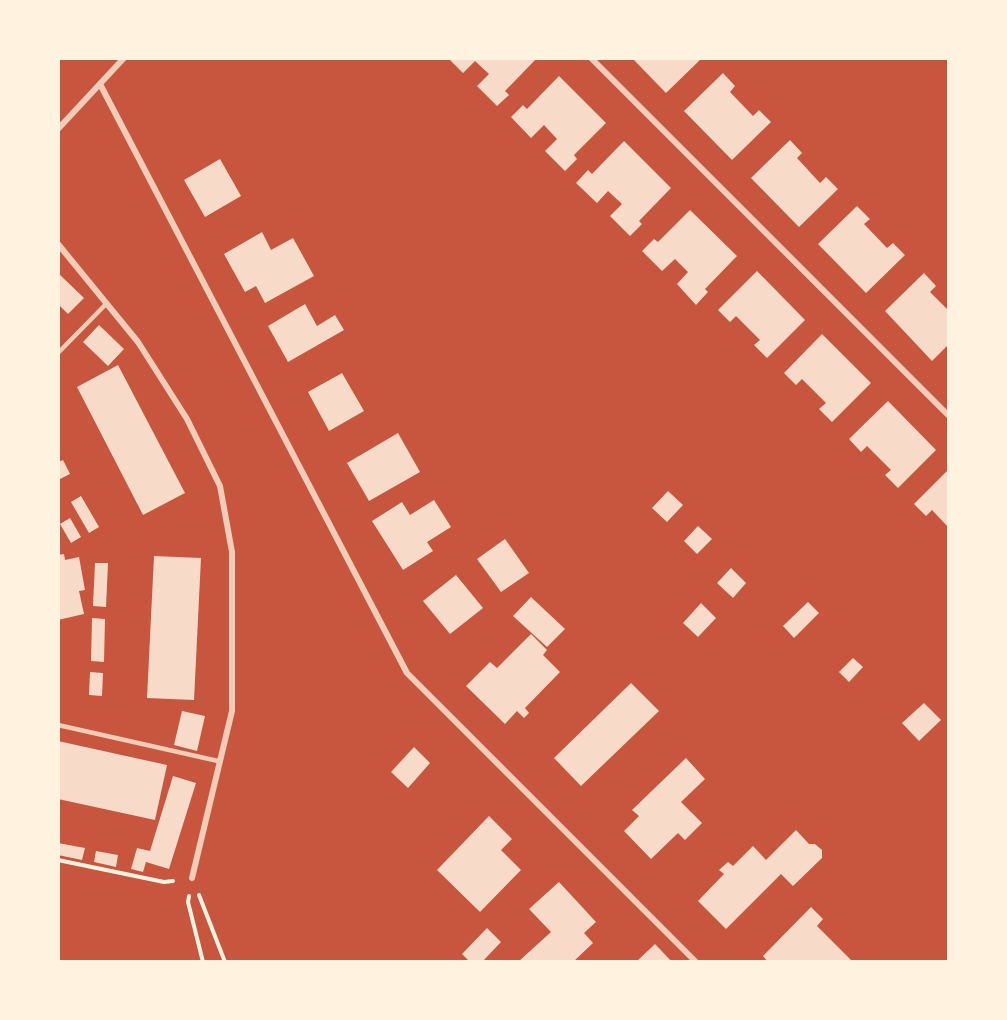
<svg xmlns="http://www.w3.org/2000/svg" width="1007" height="1020" font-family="'DejaVu Sans',sans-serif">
<rect width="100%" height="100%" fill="#c8553d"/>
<g fill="#f7dbc8">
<path d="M448,58h89l-32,33 4,4 -12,11 -20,-20 12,-12 -14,-13 -12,12z"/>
<path d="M632,58h70l-36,35z"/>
<path d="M723,73l12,13 -5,6 23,24 6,-6 12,12 -39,38 -48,-49z"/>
<path d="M559,76l47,47 -32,32 3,4 -12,12 -20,-20 12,-12 -13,-14 -13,13 -20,-21 12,-12 4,4z"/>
<path d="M790,140l12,13 -5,5 23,25 6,-6 12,12 -39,38 -48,-49z"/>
<path d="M624,141l47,47 -32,33 3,3 -12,12 -20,-20 12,-12 -14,-13 -11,12 -21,-20 12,-13 4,4z"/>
<path d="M220,159l21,37 -36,21 -21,-37z"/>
<path d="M857,206l13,13 -6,5 23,24 6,-5 12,12 -39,38 -48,-49z"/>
<path d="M690,210l47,46 -32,33 3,3 -12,13 -19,-21 11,-12 -13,-13 -13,12 -20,-20 12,-12 4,3z"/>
<path d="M262,232l9,18 22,-12 21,38 -49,27 -9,-17 -11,6 -21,-38z"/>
<path d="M757,271l48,49 -38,38 -13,-13 6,-5 -24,-24 -6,6 -12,-12z"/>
<path d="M58,273l26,25 -16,16 -10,-10z"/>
<path d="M924,273l12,13 -6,6 18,18v35l-16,16 -47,-50z"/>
<path d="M305,304l12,22 18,-11 9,15 -56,32 -20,-36z"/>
<path d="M99,325l25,24 -16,17 -25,-24z"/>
<path d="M822,334l49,49 -39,39 -13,-13 7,-6 -24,-24 -6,6 -12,-12z"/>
<path d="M118,365l67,128 -42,22 -66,-128z"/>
<path d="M342,373l22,38 -35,20 -21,-39z"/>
<path d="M888,401l48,49 -38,38 -13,-13 6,-5 -24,-24 -6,6 -12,-13z"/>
<path d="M398,433l22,39 -51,29 -22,-38z"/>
<path d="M63,460l7,14 -12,6v-18z"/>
<path d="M948,470v57l-16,-17 -6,6 -12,-12z"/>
<path d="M668,491l15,14 -16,17 -15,-14z"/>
<path d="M81,496l18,31 -10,6 -18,-31z"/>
<path d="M434,500l17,27 -24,15 6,9 -30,19 -31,-49 30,-19 8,13z"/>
<path d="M70,518l11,19 -10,6 -11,-19z"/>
<path d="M698,526l14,13 -15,15 -13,-13z"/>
<path d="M505,539l24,34 -28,19 -24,-33z"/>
<path d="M64,554l1,6 14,-3 6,33 -6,1 5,23 -26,6v-65z"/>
<path d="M154,556l47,2 -7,142 -47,-2z"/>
<path d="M95,563h13l-2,44 -13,-1z"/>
<path d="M731,568l15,15 -13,15 -16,-15z"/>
<path d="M456,575l27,33 -33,26 -27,-33z"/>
<path d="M531,597l34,32 -18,18 -34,-31z"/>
<path d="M808,602l11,11 -25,25 -11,-12z"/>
<path d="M701,603l15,15 -18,19 -15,-14z"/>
<path d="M92,618l13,1 -1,43 -13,-1z"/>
<path d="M531,634l16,16 -4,5 17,17 -35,36 4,5 -5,5 -7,-7 -12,13 -39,-38 24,-24 7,6z"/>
<path d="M853,658l10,9 -14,15 -10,-10z"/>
<path d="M90,672l13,1 -1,23 -13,-1z"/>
<path d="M631,683l28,28 -78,75 -27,-28z"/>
<path d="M924,703l17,17 -22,21 -17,-18z"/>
<path d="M182,711l23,5 -8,35 -23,-6z"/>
<path d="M58,741l109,24 -12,55 -97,-21z"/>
<path d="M414,747l16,16 -22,25 -17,-16z"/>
<path d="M686,758l19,21 -24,23 21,21 -17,17 -7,-7 -27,26 -27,-28 15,-15 -7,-6z"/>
<path d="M173,776l23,7 -27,86 -23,-7 -3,10 -12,-3 6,-21 13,3z"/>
<path d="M489,816l23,23 -11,11 20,20 -41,42 -43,-42z"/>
<path d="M796,830l13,14h6l7,6v8l-29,28 -12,-12 -55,55 -28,-28 26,-27 -5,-4 9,-8 5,4 20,-20 13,14z"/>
<path d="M58,843l27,5 -3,12 -24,-5z"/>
<path d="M96,851l22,4 -2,12 -22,-5z"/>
<path d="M559,882l37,40 -12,11 9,10 -20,19h-55l33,-30 -22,-23z"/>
<path d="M811,907l12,12 -6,7 36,36h-85l-5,-6z"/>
<path d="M487,928l14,14 -19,20h-12l-8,-8z"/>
<path d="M655,944l17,18h-36z"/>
</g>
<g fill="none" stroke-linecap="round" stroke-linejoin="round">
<g stroke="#fff3e0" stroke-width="4">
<path d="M58,860l106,22 9,-1"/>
<path d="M199,895l26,67"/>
<path d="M189,896l-1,6 15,60"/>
</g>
<g stroke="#f1ccb7" stroke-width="4.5">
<path d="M58,353l49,-50"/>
<path d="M58,725l160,36"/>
</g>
<g stroke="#f1ccb7" stroke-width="6">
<path d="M591,58l357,357"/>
<path d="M100,84l307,589 289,289"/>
<path d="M58,129l66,-71"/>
<path d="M58,244l80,98 49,77 33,67 12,66v159l-40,167"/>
</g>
</g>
<rect width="1007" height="1020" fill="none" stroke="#fff3e0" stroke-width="120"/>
</svg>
